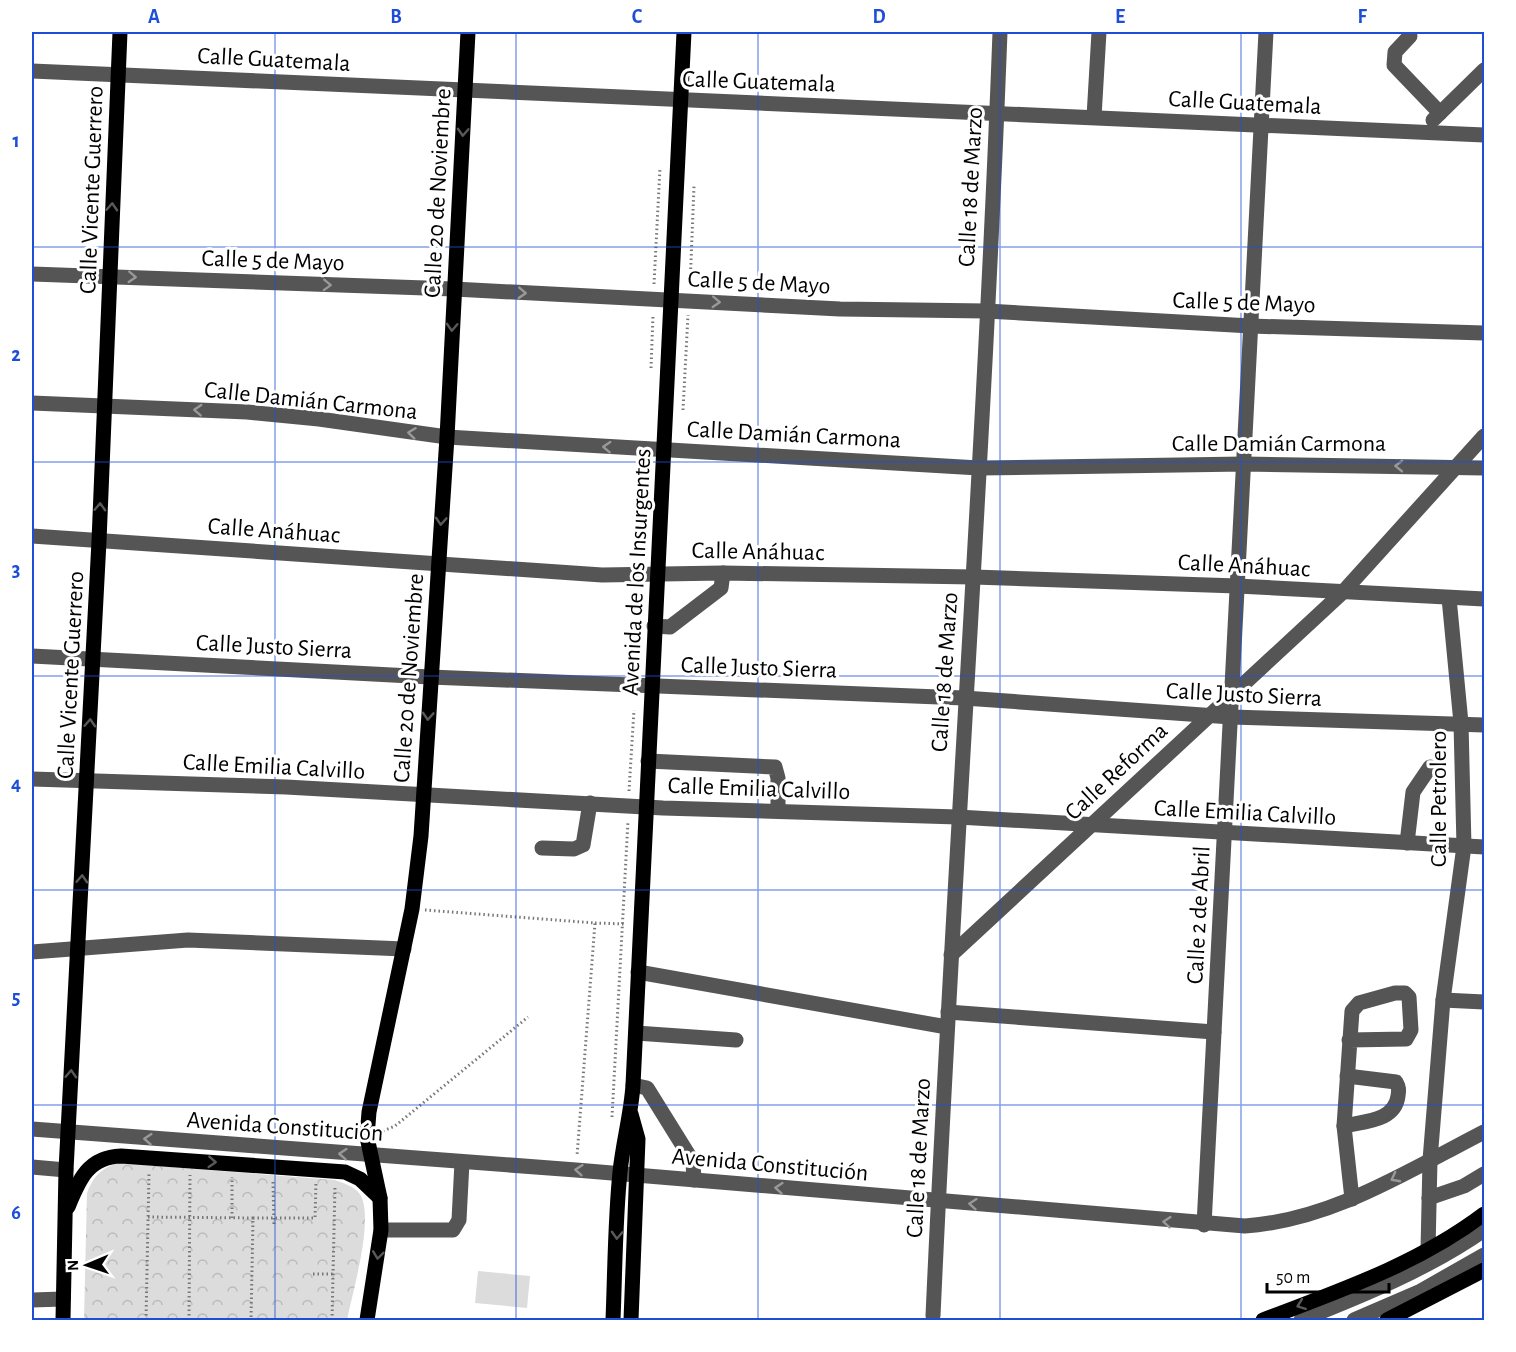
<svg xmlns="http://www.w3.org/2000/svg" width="1516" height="1352" font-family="'Alegreya Sans',sans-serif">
<defs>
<pattern id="park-crowns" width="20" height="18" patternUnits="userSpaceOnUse" patternTransform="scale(1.5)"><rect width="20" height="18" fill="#dcdcdc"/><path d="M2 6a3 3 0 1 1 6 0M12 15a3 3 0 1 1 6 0" fill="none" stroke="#bbb"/></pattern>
</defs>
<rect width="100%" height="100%" fill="#fff"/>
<path fill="url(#park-crowns)" d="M118,1163l217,17c8,3 18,6 24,13 17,21 -7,101 -12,127h-263l3,-127c7,-17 13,-24 31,-30z"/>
<path fill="#dcdcdc" d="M478,1271l52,5 -3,32 -52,-5z"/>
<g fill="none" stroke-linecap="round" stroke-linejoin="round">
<g stroke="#777" stroke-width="3" stroke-dasharray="1.5 3" stroke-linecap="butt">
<path d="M654,284l6,-116"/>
<path d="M690,287l4,-101"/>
<path d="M651,368l2,-53"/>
<path d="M683,410l5,-95"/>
<path d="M629,791l5,-81"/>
<path d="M425,910l170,13 -18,233"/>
<path d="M595,923l29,1"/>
<path d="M612,1117l16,-296"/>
<path d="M383,1131l12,-5 133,-109"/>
<path d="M273,1182l1,43"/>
<path d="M148,1217l105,1 -2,102"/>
<path d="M232,1218v-41"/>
<path d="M253,1218h62l1,-35"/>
<path d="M313,1274h20"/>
<path d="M146,1320l3,-148"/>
<path d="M189,1320l1,-145"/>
<path d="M332,1320l3,-135"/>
</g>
<g stroke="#555" stroke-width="15">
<path d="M1410,36l-15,16 -1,13 46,48"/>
<path d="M32,71l1452,64"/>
<path d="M1094,117l5,-85"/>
<path d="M1433,120l51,-50"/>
<path d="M32,274l422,15 386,20 146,2 265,15 233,7"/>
<path d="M32,403l215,9 72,7 128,18 532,31 265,-4 240,4"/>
<path d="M32,536l570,39 121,-2 251,4 263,9 247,13"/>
<path d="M654,626l16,1 51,-39 2,-15"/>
<path d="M32,656l398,21 534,21 267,19 253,8"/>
<path d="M648,761l127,6 3,11v33"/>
<path d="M32,779l254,8 377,21 295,9 526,30"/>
<path d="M1407,843l6,-51 17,-25"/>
<path d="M542,848l32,1 9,-4 7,-42"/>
<path d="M32,952l156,-12 216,9"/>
<path d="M951,955l392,-363 141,-156"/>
<path d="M638,972l309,55"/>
<path d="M1443,1000l41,2"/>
<path d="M948,1012l266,20"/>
<path d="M636,1033l100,7"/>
<path d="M1349,1040l57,-1 5,-9 -2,-33 -4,-4h-10l-36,10 -7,8 -8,115 8,73"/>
<path d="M633,1085l14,3 46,74 1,18"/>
<path d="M1344,1126c21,-5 51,-5 54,-30 1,-6 1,-9 -2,-14l-49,-6"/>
<path d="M32,1129l544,41 669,56c87,-6 163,-55 239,-94"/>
<path d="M32,1167l34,3"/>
<path d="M1429,1198l35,-12 20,-12"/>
<path d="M1204,1225l62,-1193"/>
<path d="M381,1230h72l6,-10 3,-58"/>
<path d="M1428,1250l2,-90 13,-160 21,-154 -3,-123 -12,-125"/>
<path d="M32,1300l31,-1"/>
<path d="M933,1316c19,-428 51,-856 67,-1284"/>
<path d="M1301,1320c63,-25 127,-51 183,-90"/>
<path d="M1354,1320l65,-28 65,-37"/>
</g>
<g stroke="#000" stroke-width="15">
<path d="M68,1207c11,-27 20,-50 53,-51l224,16 15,7 20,19"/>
<path d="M63,1320l3,-150 33,-629 21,-509"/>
<path d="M367,1320l14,-90 -1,-32 -13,-61 2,-25 43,-203 9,-73 26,-399 21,-405"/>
<path d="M613,1320c2,-49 2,-99 7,-148 3,-30 11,-57 13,-87l51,-1053"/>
<path d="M631,1320l7,-181 -7,-25"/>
<path d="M1263,1320c76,-29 155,-56 221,-106"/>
<path d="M1387,1320l97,-50"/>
</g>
</g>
<defs><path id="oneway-chevron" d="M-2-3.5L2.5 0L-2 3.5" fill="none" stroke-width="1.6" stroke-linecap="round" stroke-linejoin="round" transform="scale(1.5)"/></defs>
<g stroke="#595959">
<use href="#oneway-chevron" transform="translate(463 132) rotate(93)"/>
<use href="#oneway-chevron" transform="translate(112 207) rotate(-87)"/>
<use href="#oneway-chevron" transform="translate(452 327) rotate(93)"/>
<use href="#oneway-chevron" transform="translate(100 507) rotate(-88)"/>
<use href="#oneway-chevron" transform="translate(441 521) rotate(94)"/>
<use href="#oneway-chevron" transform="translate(428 716) rotate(94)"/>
<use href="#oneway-chevron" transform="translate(90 723) rotate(-87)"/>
<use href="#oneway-chevron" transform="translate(82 879) rotate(-87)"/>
<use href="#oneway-chevron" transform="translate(71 1074) rotate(-87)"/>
<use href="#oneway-chevron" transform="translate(212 1162) rotate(4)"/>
<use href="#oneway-chevron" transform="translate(617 1235) rotate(93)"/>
<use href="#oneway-chevron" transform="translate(378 1255) rotate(97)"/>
<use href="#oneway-chevron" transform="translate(1301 1305) rotate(159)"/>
</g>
<g stroke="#999">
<use href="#oneway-chevron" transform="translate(132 277) rotate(3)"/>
<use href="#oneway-chevron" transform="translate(327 285) rotate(2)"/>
<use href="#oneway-chevron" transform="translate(522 293) rotate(3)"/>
<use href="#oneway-chevron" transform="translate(716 302) rotate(3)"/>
<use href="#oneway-chevron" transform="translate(198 410) rotate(-177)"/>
<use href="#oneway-chevron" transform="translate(412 433) rotate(-173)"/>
<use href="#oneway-chevron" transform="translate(607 447) rotate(-177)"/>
<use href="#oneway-chevron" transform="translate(1399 466) rotate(-179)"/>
<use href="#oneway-chevron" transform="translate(148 1139) rotate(-176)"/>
<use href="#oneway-chevron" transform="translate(343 1154) rotate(-176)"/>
<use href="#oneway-chevron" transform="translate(579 1170) rotate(-175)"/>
<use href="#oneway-chevron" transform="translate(1395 1178) rotate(152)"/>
<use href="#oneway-chevron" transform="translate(779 1188) rotate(-175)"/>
<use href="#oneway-chevron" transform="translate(973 1204) rotate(-175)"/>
<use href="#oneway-chevron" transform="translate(1167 1222) rotate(-175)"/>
</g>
<path fill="none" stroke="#1d4ed8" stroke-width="1.5" stroke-opacity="0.55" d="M275,32v1288M516,32v1288M758,32v1288M1000,32v1288M1241,32v1288M32,247h1452M32,462h1452M32,676h1452M32,890h1452M32,1105h1452"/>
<g text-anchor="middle" stroke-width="6" stroke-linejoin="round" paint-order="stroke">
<g font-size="24" fill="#000" stroke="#fff">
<text transform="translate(274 59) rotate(3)" y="8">Calle Guatemala</text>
<text transform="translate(759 81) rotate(2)" y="8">Calle Guatemala</text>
<text transform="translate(1245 102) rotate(3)" y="8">Calle Guatemala</text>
<text transform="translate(970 187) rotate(-87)" y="8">Calle 18 de Marzo</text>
<text transform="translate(91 190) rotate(-88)" y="8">Calle Vicente Guerrero</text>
<text transform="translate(437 193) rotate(-87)" y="8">Calle 20 de Noviembre</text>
<text transform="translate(273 260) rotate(2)" y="8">Calle 5 de Mayo</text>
<text transform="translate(759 282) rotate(3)" y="8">Calle 5 de Mayo</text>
<text transform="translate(1244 302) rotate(2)" y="8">Calle 5 de Mayo</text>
<text transform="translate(311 400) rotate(6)" y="8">Calle Damián Carmona</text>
<text transform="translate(794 434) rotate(3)" y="8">Calle Damián Carmona</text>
<text x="1279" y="451">Calle Damián Carmona</text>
<text transform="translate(274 530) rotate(4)" y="8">Calle Anáhuac</text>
<text transform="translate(758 551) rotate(1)" y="8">Calle Anáhuac</text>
<text transform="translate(1244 565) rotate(3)" y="8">Calle Anáhuac</text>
<text transform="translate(636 572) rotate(-87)" y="8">Avenida de los Insurgentes</text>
<text transform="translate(274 646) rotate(3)" y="8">Calle Justo Sierra</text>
<text transform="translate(759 667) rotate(2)" y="8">Calle Justo Sierra</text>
<text transform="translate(944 672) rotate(-86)" y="8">Calle 18 de Marzo</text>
<text transform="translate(70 675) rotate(-87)" y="8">Calle Vicente Guerrero</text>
<text transform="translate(408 678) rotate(-86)" y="8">Calle 20 de Noviembre</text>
<text transform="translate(1244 694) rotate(3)" y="8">Calle Justo Sierra</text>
<text transform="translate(274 766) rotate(3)" y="8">Calle Emilia Calvillo</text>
<text transform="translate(1116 771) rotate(-43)" y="8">Calle Reforma</text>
<text transform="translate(759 788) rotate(2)" y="8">Calle Emilia Calvillo</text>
<text transform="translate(1438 799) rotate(-90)" y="8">Calle Petrolero</text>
<text transform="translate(1245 812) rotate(3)" y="8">Calle Emilia Calvillo</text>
<text transform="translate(1198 915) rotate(-87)" y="8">Calle 2 de Abril</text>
<text transform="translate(285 1126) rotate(4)" y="8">Avenida Constitución</text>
<text transform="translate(918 1158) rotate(-87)" y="8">Calle 18 de Marzo</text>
<text transform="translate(770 1164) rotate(5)" y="8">Avenida Constitución</text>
</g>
</g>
<rect width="1516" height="1352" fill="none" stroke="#ffffff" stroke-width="66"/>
<g transform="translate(87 1265) rotate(268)" stroke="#ffffff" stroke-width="4.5" paint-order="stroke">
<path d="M0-4.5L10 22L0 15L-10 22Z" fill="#000000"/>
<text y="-9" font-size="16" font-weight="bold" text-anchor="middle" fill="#000000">N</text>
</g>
<path d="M1267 1283v9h122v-9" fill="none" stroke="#000000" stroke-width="3"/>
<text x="1276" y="1283" font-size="18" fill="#000000" stroke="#ffffff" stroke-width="4.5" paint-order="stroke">50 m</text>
<rect x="33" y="33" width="1450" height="1286" fill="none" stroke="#1d4ed8" stroke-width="2"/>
<g font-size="20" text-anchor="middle" font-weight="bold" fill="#1d4ed8">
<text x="154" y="23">A</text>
<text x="396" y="23">B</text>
<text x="637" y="23">C</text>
<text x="879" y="23">D</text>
<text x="1120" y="23">E</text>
<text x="1362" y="23">F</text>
<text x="16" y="147">1</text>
<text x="16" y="361">2</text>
<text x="16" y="576">3</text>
<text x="16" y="790">4</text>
<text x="16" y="1004">5</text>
<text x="16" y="1219">6</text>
</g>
</svg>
